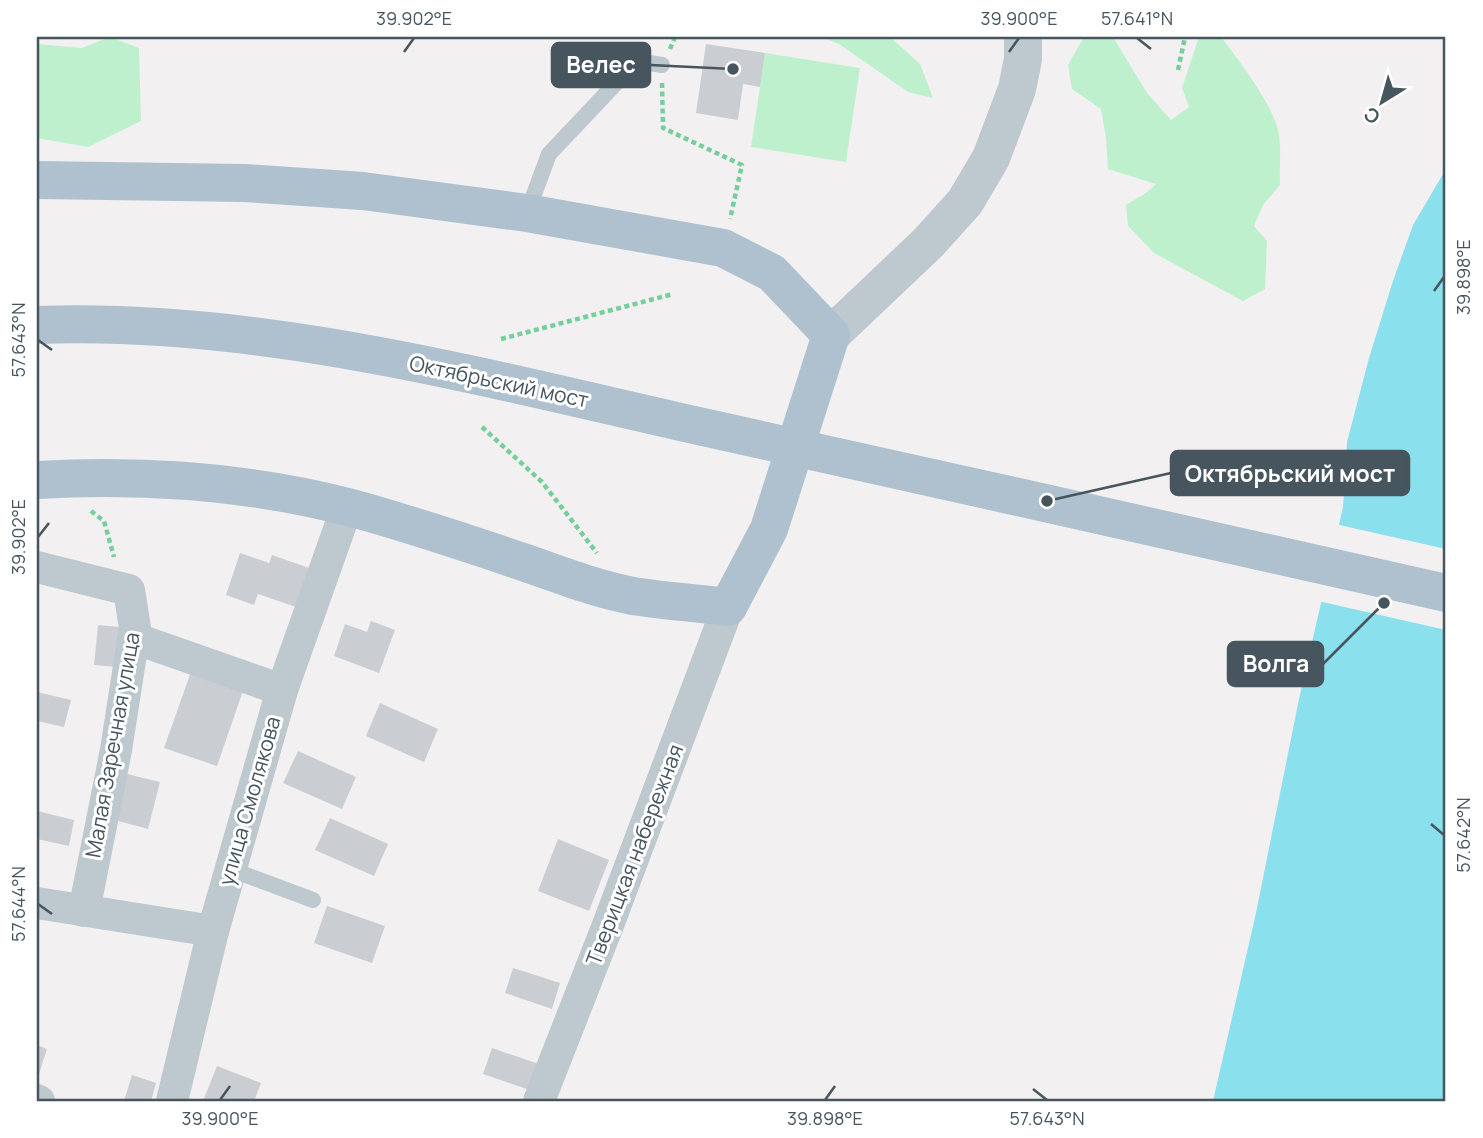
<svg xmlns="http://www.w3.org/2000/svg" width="1483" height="1138" font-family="Manrope,sans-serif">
<rect width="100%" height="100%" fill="#f2f0f0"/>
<g fill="#bef0ce">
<path d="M110,37l29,11 2,73 -53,26 -51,-9v-94l45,4z"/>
<path d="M822,37h68l30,27 13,34 -25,-6 -69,-48z"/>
<path d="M1084,37h29l34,56 24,27 18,-13 -7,-19 17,-51h22c17,22 51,67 57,93 4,17 1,38 2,55l-17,20 -9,21 13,15 -2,48 -22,12 -89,-48 -26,-27 -2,-21 20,-12 10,-9 -48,-15 -2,-31 -5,-29 -29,-20 -4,-24z"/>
<path d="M765,53l95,15 -14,94 -95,-15z"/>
</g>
<path fill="#8be0ee" d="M1446,169v932h-233l43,-188 43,-214 44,-192 4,-65 22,-84 24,-77 20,-56z"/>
<path fill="#f2f0f0" d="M1335,524l111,25v81l-128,-29z"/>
<g fill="#caced3">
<path d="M706,44l59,9 -5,34 -17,-3 -5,36 -42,-7z"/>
<path d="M240,553l29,10 3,-8 37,13 -13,39 -38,-13 -4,11 -28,-10z"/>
<path d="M371,621l24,9 -16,43 -45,-17 11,-32 22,8z"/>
<path d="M98,625l22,2 -3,40 -23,-2z"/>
<path d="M192,669l52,19 -27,78 -53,-18z"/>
<path d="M37,692l34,8 -7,27 -27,-6z"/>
<path d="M380,703l58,26 -14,33 -58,-26z"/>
<path d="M298,751l58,26 -14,32 -59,-26z"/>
<path d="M123,773l37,9 -12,47 -37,-10z"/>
<path d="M37,811l37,9 -5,26 -32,-7z"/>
<path d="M330,818l58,26 -14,32 -59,-26z"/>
<path d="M558,839l51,21 -20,51 -51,-20z"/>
<path d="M327,906l58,20 -13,37 -58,-20z"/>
<path d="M513,968l47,15 -8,26 -47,-16z"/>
<path d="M37,1045l10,4 -8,25h-2z"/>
<path d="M492,1048l47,16 -9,26 -47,-16z"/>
<path d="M217,1066l44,17 -7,18h-51z"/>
<path d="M132,1075l24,8 -5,18h-27z"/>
</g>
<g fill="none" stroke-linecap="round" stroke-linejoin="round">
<g stroke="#75cf9d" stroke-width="4.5" stroke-dasharray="5 3.5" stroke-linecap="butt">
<path d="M670,49l5,-12"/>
<path d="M1178,70l7,-33"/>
<path d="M662,83l1,45 79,37 -12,54"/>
<path d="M501,339l172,-45"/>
<path d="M482,427l60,55 55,71"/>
<path d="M91,511l13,10 10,36"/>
</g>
<g stroke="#bdc8cf" stroke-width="16">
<path d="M527,213l22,-59 88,-93 25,4"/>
<path d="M230,869l83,31"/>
</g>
<g stroke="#bdc8cf" stroke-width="32">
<path d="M37,567l92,23 6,38 -19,122 -32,161"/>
<path d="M132,645l16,-2 134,47"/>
<path d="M37,903l176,28"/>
<path d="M37,1100l2,1"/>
<path d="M172,1101l41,-170 69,-241 65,-183"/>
<path d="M539,1101l69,-176 120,-318"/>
</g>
<path stroke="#bdc8cf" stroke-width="38" d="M831,335l97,-92 37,-41 26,-44 26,-69 6,-30v-22"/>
<g stroke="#afc1cf" stroke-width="38">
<path d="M37,180l208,3 118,8 164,22 196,35 49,25 59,62 -62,194 -41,78c-32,-4 -64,-6 -95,-11 -37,-7 -72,-21 -107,-33 -59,-20 -118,-40 -178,-56 -102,-26 -207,-33 -311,-27"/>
<path d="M37,325c219,-8 436,50 648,98 254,56 507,113 761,170"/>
</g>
</g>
<path fill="none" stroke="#47555e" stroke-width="2.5" d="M1137,38l14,11M404,52l10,-14M1009,52l10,-14M1434,291l10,-14M38,340l14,10M38,537l11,-14M1431,824l13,11M38,904l14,10M1033,1089l14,11M220,1100l10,-14M825,1100l10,-14"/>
<g text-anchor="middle" stroke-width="6" stroke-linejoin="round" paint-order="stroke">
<g font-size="21" fill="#47555e" stroke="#fff">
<text transform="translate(499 382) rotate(12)" y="7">Октябрьский мост</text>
<text transform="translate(113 745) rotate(-80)" y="7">Малая Заречная улица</text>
<text transform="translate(250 801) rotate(-74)" y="7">улица Смолякова</text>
<text transform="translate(635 855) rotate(-69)" y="7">Тверицкая набережная</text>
</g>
</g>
<path fill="none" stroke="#47555e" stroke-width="2.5" d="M733 69L650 65M1047 501L1171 473M1384 603L1323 664"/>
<g fill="#47555e" stroke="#fff" stroke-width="2.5">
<circle cx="733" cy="69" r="7"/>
<circle cx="1047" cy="501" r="7"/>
<circle cx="1384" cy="603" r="7"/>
</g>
<g fill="#47555e" stroke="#47555e" stroke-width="2.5">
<rect x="552" y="43" width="98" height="44" rx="7"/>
<rect x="1171" y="451" width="238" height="44" rx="7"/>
<rect x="1228" y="642" width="95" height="44" rx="7"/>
</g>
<g font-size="23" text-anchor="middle" font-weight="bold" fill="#fff">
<text x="601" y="73">Велес</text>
<text x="1290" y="482">Октябрьский мост</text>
<text x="1276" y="672">Волга</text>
</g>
<rect width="1483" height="1138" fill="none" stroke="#ffffff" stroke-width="77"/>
<g transform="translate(1382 102) rotate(217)" stroke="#ffffff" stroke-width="5" paint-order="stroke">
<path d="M0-5L12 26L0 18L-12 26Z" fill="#47555e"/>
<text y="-10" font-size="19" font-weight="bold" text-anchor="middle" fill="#47555e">С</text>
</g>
<rect x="38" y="38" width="1406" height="1062" fill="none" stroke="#47555e" stroke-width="2.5"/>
<g font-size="18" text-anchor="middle" fill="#47555e">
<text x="414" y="25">39.902°E</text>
<text x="1019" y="25">39.900°E</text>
<text x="1137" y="25">57.641°N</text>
<text transform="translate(1464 277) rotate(-90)" y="6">39.898°E</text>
<text transform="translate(19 340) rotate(-90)" y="6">57.643°N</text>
<text transform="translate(19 537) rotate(-90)" y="6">39.902°E</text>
<text transform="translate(1464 835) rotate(-90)" y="6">57.642°N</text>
<text transform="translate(19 904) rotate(-90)" y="6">57.644°N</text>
<text x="220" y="1125">39.900°E</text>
<text x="825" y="1125">39.898°E</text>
<text x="1047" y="1125">57.643°N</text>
</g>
</svg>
